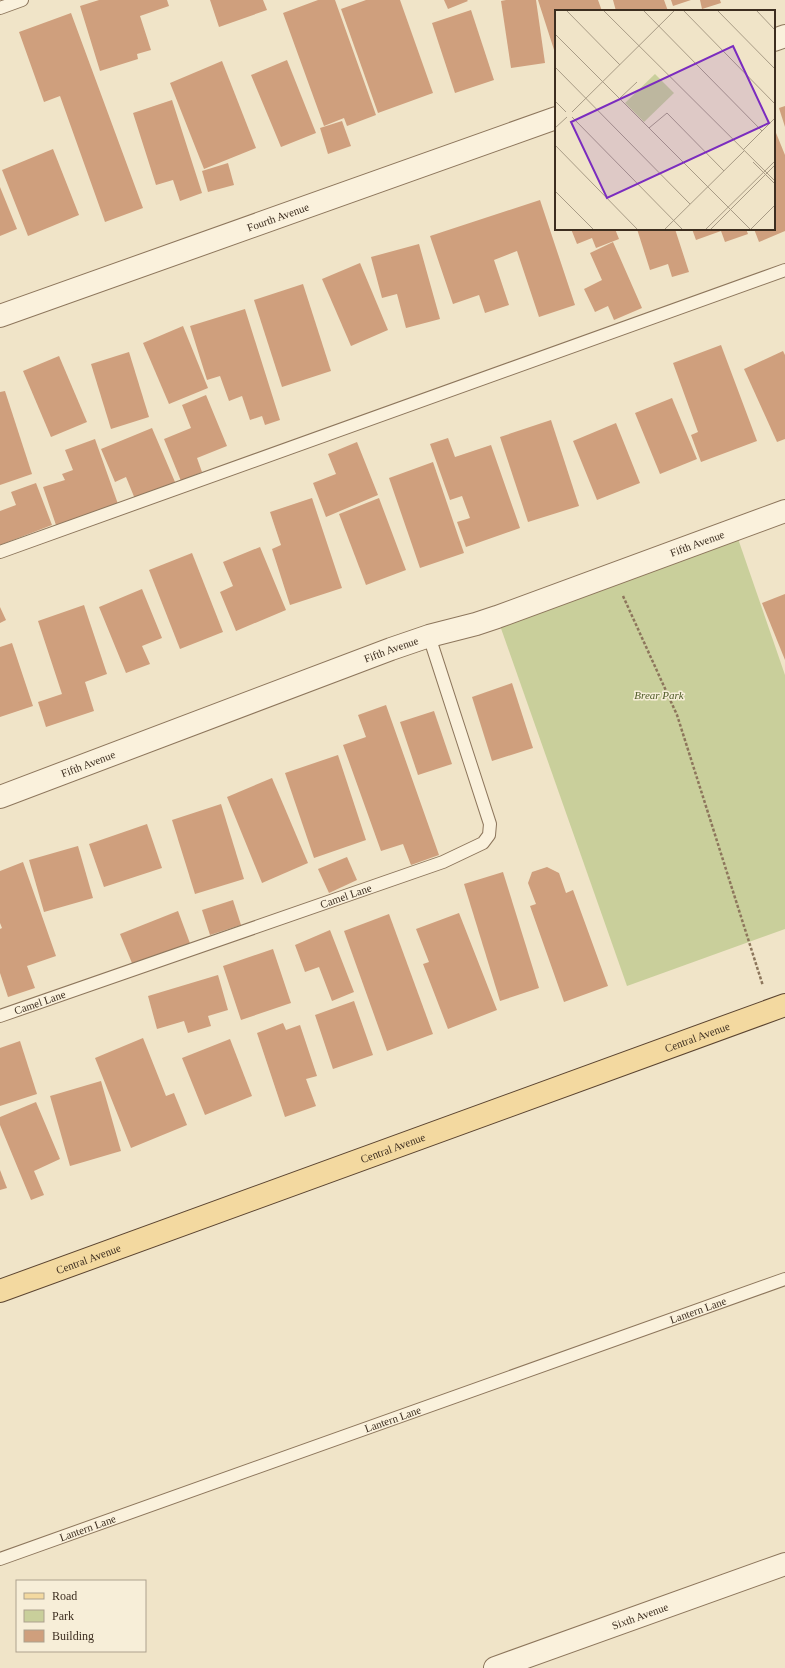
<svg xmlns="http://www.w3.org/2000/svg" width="785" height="1668" font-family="'Times New Roman',serif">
<rect width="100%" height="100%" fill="#f0e4c8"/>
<path fill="#c9cf9b" d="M735,530l50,145v254l-158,57 -130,-369z"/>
<g fill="#cf9f7d">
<path d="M99,0h68l2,6 -29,10 11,34 -14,4 1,5 -38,12 -20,-65z"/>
<path d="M210,0h53l4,10 -48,17z"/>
<path d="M318,0h17l41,115 -29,11 -3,-8 -20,8 -41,-113z"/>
<path d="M366,0h34l33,93 -55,20 -37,-104z"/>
<path d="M444,0h23l1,1 -20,8z"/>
<path d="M506,0h30l9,63 -34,5 -10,-67z"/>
<path d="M538,0h60l4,11h-46v45z"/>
<path d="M613,0h51l4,11h-52z"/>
<path d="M671,0h20l-18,6z"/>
<path d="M700,0h20l1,3 -19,6z"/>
<path d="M471,10l23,70 -39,13 -23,-70z"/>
<path d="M71,13l72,195 -38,14 -45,-126 -16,6 -25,-70z"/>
<path d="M287,60l29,73 -35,14 -30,-72z"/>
<path d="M222,61l34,87 -52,21 -34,-86z"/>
<path d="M172,100l30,93 -22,8 -7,-21 -17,5 -23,-72z"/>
<path d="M785,106v21l-6,-19z"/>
<path d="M342,121l9,25 -23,8 -8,-26z"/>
<path d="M774,128l11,27v76l-26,11 -5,-13h20z"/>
<path d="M53,149l26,66 -51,21 -26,-66z"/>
<path d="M228,163l6,22 -26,7 -6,-21z"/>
<path d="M0,187l17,42 -17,7z"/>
<path d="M540,200l35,105 -36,12 -22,-66 -23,9 15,45 -24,8 -6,-18 -26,9 -23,-68z"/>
<path d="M571,229h44l4,10 -23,9 -4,-10 -15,6z"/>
<path d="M637,229h38l14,43 -17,5 -4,-13 -18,6z"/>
<path d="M692,229h54l2,5 -23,8 -4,-11 -25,9z"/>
<path d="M613,242l29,66 -28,12 -6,-14 -13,6 -11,-23 18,-9 -12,-27z"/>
<path d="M419,244l21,75 -34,9 -9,-34 -15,4 -11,-41z"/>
<path d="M360,263l28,67 -37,16 -29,-67z"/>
<path d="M303,284l28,87 -49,16 -28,-87z"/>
<path d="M245,309l35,111 -15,5 -3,-9 -12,4 -8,-24 -13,5 -9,-25 -13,4 -17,-54z"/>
<path d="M183,326l25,62 -39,16 -26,-61z"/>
<path d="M721,345l36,96 -56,21 -10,-27 7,-3 -25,-69z"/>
<path d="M783,351l2,4v84l-8,3 -33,-73z"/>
<path d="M129,352l20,65 -38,12 -20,-65z"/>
<path d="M59,356l28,66 -36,15 -28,-66z"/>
<path d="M5,391l27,83 -32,11v-93z"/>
<path d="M206,395l21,51 -30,12 5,14 -21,9 -17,-42 27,-11 -9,-23z"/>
<path d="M672,398l25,61 -37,15 -25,-61z"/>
<path d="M551,420l28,86 -51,16 -28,-85z"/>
<path d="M616,423l24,60 -43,17 -24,-59z"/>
<path d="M152,428l23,54 -40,17 -9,-22 -11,5 -14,-33z"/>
<path d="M448,438l7,19 36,-12 29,83 -54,19 -9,-25 13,-4 -8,-22 -12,4 -20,-56z"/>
<path d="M95,439l23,65 -62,21 -13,-38 22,-7 -3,-6 11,-4 -8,-20z"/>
<path d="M357,442l21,53 -52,22 -13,-34 23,-9 -8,-20z"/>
<path d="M433,462l31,91 -44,15 -31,-90z"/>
<path d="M36,483l16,42 -52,20v-34l16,-6 -5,-13z"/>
<path d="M312,498l30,90 -52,17 -18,-56 9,-4 -11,-33z"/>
<path d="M379,498l27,72 -40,15 -27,-71z"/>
<path d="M260,547l26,63 -50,21 -16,-39 13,-6 -10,-24z"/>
<path d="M192,553l31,79 -43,17 -31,-79z"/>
<path d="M142,589l20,49 -20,8 8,18 -24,9 -27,-66z"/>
<path d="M785,594v66l-23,-57z"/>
<path d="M84,605l23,69 -22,8 9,29 -48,16 -8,-25 24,-8 -24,-73z"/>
<path d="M0,607l6,13 -6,3z"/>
<path d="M12,643l21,63 -33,11v-70z"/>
<path d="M512,683l21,65 -41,13 -20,-64z"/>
<path d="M386,705l53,150 -28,10 -8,-21 -22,7 -38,-106 23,-8 -8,-22z"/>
<path d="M434,711l18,53 -34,11 -18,-53z"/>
<path d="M338,755l28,85 -52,18 -29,-85z"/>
<path d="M272,778l36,85 -46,20 -35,-86z"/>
<path d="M221,804l23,75 -49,15 -23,-74z"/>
<path d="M147,824l15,44 -58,19 -15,-43z"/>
<path d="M78,846l15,52 -49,14 -15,-52z"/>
<path d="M347,857l10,23 -28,13 -11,-24z"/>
<path d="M23,862l33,94 -29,10 8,22 -27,9 -8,-24v-44l2,-1 -2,-5v-52z"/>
<path d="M547,867l12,6 7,20 7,-3 35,96 -44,16 -34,-96 6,-2 -8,-21 4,-11z"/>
<path d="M503,872l36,116 -39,13 -36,-117z"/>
<path d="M233,900l8,25 -31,10 -8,-25z"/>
<path d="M178,911l13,35 -57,22 -14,-34z"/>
<path d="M459,913l38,97 -49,19 -25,-65 6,-2 -13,-33z"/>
<path d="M389,914l44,120 -46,17 -43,-120z"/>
<path d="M330,930l24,62 -22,9 -13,-34 -14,5 -10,-27z"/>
<path d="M273,949l18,54 -50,17 -18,-54z"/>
<path d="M218,975l10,35 -20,6 3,10 -23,7 -4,-12 -27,8 -9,-33z"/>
<path d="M354,1001l19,54 -40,14 -18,-54z"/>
<path d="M283,1023l3,7 14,-5 17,51 -11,3 10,27 -31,11 -28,-84z"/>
<path d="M143,1038l23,58 8,-3 13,32 -56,23 -36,-90z"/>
<path d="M230,1039l22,57 -47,19 -23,-57z"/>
<path d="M20,1041l17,53 -37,12v-58z"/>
<path d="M101,1081l20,70 -51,15 -20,-70z"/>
<path d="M36,1102l24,57 -26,12 10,24 -13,5 -31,-75v-8z"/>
<path d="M0,1170l7,18 -7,2z"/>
</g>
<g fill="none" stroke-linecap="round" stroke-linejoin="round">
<defs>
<g id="service">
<path d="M0,8l22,-8"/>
<path d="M0,552l785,-282"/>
<path id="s1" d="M0,1016l443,-154 40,-19 6,-8 1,-11 -61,-188"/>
<path id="s2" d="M0,1559l785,-280"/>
</g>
<g id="minor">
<path d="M774,40l11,-4"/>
<path id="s3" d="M0,316l556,-198"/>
<path id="s4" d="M0,797l391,-148 38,-13 47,-12 21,-7 288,-106"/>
<path id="s5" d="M495,1668l290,-104"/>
</g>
<g id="primary">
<path id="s6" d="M0,1291l785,-286"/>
</g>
</defs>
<use href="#service" stroke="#8d765c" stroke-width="14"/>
<use href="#minor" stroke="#8d765c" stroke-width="24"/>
<use href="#primary" stroke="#5b4430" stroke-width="24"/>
<path stroke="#8d765c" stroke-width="2.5" stroke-dasharray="3 2" stroke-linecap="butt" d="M623,596l54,119 86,271"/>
<use href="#service" stroke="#faf1dc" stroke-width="12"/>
<use href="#minor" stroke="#faf1dc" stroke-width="22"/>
<use href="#primary" stroke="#f3d9a0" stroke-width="22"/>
</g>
<g text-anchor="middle" stroke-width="3" stroke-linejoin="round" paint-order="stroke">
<g font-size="11" fill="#3d2e20" stroke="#f7eed8">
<text dy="4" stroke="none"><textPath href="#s3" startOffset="295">Fourth Avenue</textPath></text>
<text dy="4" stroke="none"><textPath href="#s4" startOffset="742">Fifth Avenue</textPath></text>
<text dy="4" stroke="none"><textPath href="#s4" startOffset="418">Fifth Avenue</textPath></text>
<text dy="4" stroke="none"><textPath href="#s4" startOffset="94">Fifth Avenue</textPath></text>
<text dy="4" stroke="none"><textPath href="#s1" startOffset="366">Camel Lane</textPath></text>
<text dy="4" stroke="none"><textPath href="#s1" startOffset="42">Camel Lane</textPath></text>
<text dy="4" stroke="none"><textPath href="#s6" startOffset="742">Central Avenue</textPath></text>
<text dy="4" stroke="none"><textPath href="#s6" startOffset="418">Central Avenue</textPath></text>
<text dy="4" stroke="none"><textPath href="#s6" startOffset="94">Central Avenue</textPath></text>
<text dy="4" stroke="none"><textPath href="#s2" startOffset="741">Lantern Lane</textPath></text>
<text dy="4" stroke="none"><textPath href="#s2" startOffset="417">Lantern Lane</textPath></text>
<text dy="4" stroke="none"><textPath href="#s2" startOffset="93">Lantern Lane</textPath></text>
<text dy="4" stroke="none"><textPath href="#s5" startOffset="154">Sixth Avenue</textPath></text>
</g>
<g font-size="11" font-style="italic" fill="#4d5a26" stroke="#f7eed8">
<text x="659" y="699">Brear Park</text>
</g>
</g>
<g transform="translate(555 10)">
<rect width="220" height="220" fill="#f0e4c8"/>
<path d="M100,64l19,19 -30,29 -19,-19z" fill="#c9cf9b"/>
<path fill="none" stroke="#a89b85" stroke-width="1" d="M11,0l54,55M48,0l172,171M88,0l119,121M128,0l92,94M162,0l58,59M201,0l19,20M0,24l196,196M0,57l135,137M65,88l17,-16M0,91l11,11M17,102l103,-102M17,107l111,113M0,118l12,-11M94,118l18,-15 57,58M0,135l83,85M188,140l32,-32M198,152l22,22M0,181l39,39M109,220l80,-79M150,220l70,-69M155,220l65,-65M195,220l25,-25"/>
<path fill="#7b2cbf" fill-opacity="0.15" stroke="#7b2cbf" stroke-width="2" d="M178,36l36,77 -162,75 -36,-76z"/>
<rect width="220" height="220" fill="none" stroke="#3d2e20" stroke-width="2"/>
</g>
<rect x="16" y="1580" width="130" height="72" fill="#f7eed8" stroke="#ada18e"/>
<rect x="24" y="1593" width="20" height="6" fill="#f3d9a0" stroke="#ada18e"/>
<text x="52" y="1600" font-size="12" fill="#3d2e20">Road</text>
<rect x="24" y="1610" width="20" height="12" fill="#c9cf9b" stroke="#ada18e"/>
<text x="52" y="1620" font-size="12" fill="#3d2e20">Park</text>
<rect x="24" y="1630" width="20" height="12" fill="#cf9f7d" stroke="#ada18e"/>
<text x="52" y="1640" font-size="12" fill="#3d2e20">Building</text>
</svg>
